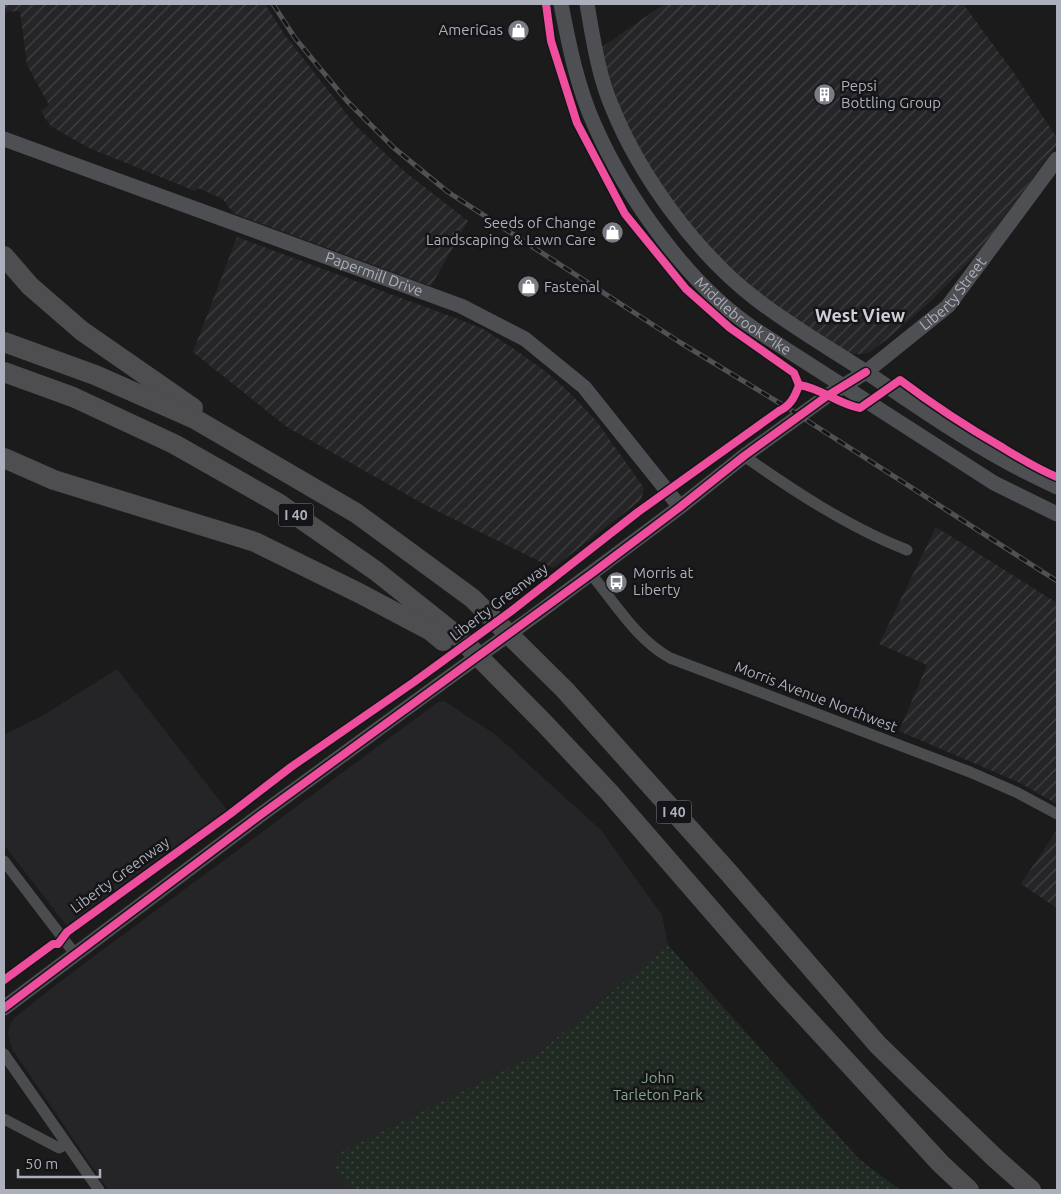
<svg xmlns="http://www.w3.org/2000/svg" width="1061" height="1194" font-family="Ubuntu,sans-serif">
<defs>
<pattern id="industrial-furrows" width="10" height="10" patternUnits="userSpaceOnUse" patternTransform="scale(1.25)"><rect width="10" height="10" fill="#252527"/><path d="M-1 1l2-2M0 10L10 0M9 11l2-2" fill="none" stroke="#424244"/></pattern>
<pattern id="park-dots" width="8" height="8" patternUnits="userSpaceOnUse" patternTransform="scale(1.25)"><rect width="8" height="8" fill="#212923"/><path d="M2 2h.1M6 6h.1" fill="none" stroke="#3f4641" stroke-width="1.8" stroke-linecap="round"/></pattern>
</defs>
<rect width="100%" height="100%" fill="#1b1b1b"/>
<g fill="#252527">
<path d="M117,669l113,145 -160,116 -66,-85v-110l36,-18z"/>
<path d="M444,701l52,34 105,95 61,85 6,30 -130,108 -196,98 -7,22 16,17h-243l-96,-141 -4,-15 2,-10 5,-7 59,-46 364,-269z"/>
</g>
<g fill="url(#industrial-furrows)">
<path d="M4,4h261l19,30 72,92 48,45 64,50 -37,65 -196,-72 -6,-6 -6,-9 -25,-11 -3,3 -106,-43 -37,-21 -5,-6 -6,-10 8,-6 -22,-40 -7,-54 -16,1z"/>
<path d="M664,4h299l51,69 43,65v7l-76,104 -47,49 -43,38 -21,16 -6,2h-13l-57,-35 -33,-25 -44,-39 -34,-38 -14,-20 -29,-47 -20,-41 -19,-61z"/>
<path d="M237,237l226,84 20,8 31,20 31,22 23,20 29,31 47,66 -3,12 -88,68 -126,-62 -140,-79 -94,-75z"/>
<path d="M936,527l121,76v201l-39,-22 -119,-51 28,-66 -48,-21z"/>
<path d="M1057,830v78l-36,-24z"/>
</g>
<path fill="url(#park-dots)" d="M668,945l191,214 41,31h-549l-16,-17 -2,-6 9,-16 196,-98z"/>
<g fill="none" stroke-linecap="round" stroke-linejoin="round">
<g stroke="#4b4c4e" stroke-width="11">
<path d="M744,456c50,35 106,72 163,94"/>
<path d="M591,574c24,29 46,66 79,84l300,114 48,21 39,21"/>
<path d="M4,861l71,93"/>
<path d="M4,1054l95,136"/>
<path d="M4,1119l55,29 7,-4"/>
</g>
<g stroke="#4e4f53" stroke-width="15">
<path id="s1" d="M561,4c8,41 16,82 33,120 32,73 95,162 162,206l238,153 63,31"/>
<path d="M587,4c6,34 11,70 25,103 28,69 84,146 144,192 35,27 73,49 110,73 46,31 92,63 141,90 16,9 33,17 50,25"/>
<path id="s2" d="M4,139l457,167 64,33 59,48 96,120"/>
<path id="s3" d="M538,613l142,-106 64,-51 83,-60 39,-24 82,-66 109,-147"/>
<path d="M4,1008l255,-192 178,-130"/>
</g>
<g stroke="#4e4e51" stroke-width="20">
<path d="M4,256l26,30 52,45 111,77"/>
<path d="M4,342l91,33 100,44 161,94 116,85 93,92 164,183 149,172 117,113 36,32"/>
<path d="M4,372l69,25 101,47 104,59 98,68 84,67 85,86 64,68 170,196 162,176 28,26"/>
<path d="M4,458l50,22 201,62 104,51 72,38 12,10"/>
</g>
<defs>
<path id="rail" d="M273,4l22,34 52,63 47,47 54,44 233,151 105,64 271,174"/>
</defs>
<use href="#rail" stroke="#505154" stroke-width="5"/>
<use href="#rail" stroke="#151517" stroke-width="3" stroke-dasharray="9" stroke-linecap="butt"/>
<path stroke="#4e4f53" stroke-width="15" d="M437,686l101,-73"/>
<defs>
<g id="cycleway">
<path d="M546,4l5,37 26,82 48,91 61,75 44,39 64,45 5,12c22,3 39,19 61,23l40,-28c32,24 65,46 100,66 18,11 37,23 57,31"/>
<path d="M4,980l49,-36h5l9,-12 163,-118 61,-47 123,-85 96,-70 128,-100 141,-101c11,-5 16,-14 20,-26"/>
<path d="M4,1008l255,-192 332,-242 89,-67 64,-51 83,-60 39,-24"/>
</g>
</defs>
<use href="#cycleway" stroke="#151517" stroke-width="11"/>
<use href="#cycleway" stroke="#ef4d9e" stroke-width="8"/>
</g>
<defs>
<symbol id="shop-disc" viewBox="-11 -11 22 22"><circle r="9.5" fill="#797c84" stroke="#151517"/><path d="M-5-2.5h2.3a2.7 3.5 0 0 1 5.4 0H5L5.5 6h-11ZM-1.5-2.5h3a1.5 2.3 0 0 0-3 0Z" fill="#fff"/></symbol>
<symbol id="building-disc" viewBox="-11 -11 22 22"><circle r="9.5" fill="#797c84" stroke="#151517"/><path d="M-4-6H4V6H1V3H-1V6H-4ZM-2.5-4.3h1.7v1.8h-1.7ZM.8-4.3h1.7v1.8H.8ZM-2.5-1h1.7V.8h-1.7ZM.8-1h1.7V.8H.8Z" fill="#fff"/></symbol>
<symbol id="bus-disc" viewBox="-11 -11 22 22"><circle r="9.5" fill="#797c84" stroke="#151517"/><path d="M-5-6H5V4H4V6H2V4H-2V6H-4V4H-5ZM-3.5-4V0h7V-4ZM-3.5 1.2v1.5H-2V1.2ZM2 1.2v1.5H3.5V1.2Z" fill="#fff"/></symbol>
</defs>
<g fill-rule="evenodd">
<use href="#shop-disc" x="506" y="18" width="25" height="25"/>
<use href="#building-disc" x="812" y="82" width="25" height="25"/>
<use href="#shop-disc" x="600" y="220" width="25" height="25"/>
<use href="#shop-disc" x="516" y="274" width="25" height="25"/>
<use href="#bus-disc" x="604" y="570" width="25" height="25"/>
</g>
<g text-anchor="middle" stroke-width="5" stroke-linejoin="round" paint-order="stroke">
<g fill="#151517" stroke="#7f828a" stroke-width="1">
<rect x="278.5" y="503.5" width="35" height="23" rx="4"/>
<rect x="656.5" y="800.5" width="35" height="23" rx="4"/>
</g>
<g font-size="14" font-weight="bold" fill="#acb0bc">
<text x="296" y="520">I 40</text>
<text x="674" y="817">I 40</text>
</g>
<g font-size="15" fill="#acb0bc" stroke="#151517" text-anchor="start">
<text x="503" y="35" text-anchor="end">AmeriGas</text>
<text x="841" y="91">Pepsi<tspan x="841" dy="17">Bottling Group</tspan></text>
<text x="596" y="228" text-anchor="end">Seeds of Change<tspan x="596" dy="17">Landscaping &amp; Lawn Care</tspan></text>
<text x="544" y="292">Fastenal</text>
<text x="633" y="578">Morris at<tspan x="633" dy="17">Liberty</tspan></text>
</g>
<g font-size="15" fill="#acb0bc" stroke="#151517">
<text dy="5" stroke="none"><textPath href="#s2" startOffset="394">Papermill Drive</textPath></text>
<text dy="5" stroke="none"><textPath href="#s3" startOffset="525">Liberty Street</textPath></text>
<text dy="5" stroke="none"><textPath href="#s1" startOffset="371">Middlebrook Pike</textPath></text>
<text transform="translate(499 602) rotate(-37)" y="5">Liberty Greenway</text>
<text transform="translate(816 697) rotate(21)" y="5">Morris Avenue Northwest</text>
<text transform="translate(120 875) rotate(-36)" y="5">Liberty Greenway</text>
</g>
<g font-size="15" fill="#84a789" stroke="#151517">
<text x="658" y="1083">John<tspan x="658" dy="17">Tarleton Park</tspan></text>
</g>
<g font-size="18" font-weight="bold" fill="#cecfd8" stroke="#151517">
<text x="860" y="322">West View</text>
</g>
</g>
<rect width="1061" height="1194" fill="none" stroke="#acb0bc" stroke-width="10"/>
<path d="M18 1169v8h82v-8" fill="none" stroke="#acb0bc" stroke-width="2.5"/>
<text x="25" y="1169" font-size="15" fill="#acb0bc" stroke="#151517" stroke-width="4" paint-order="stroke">50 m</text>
</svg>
